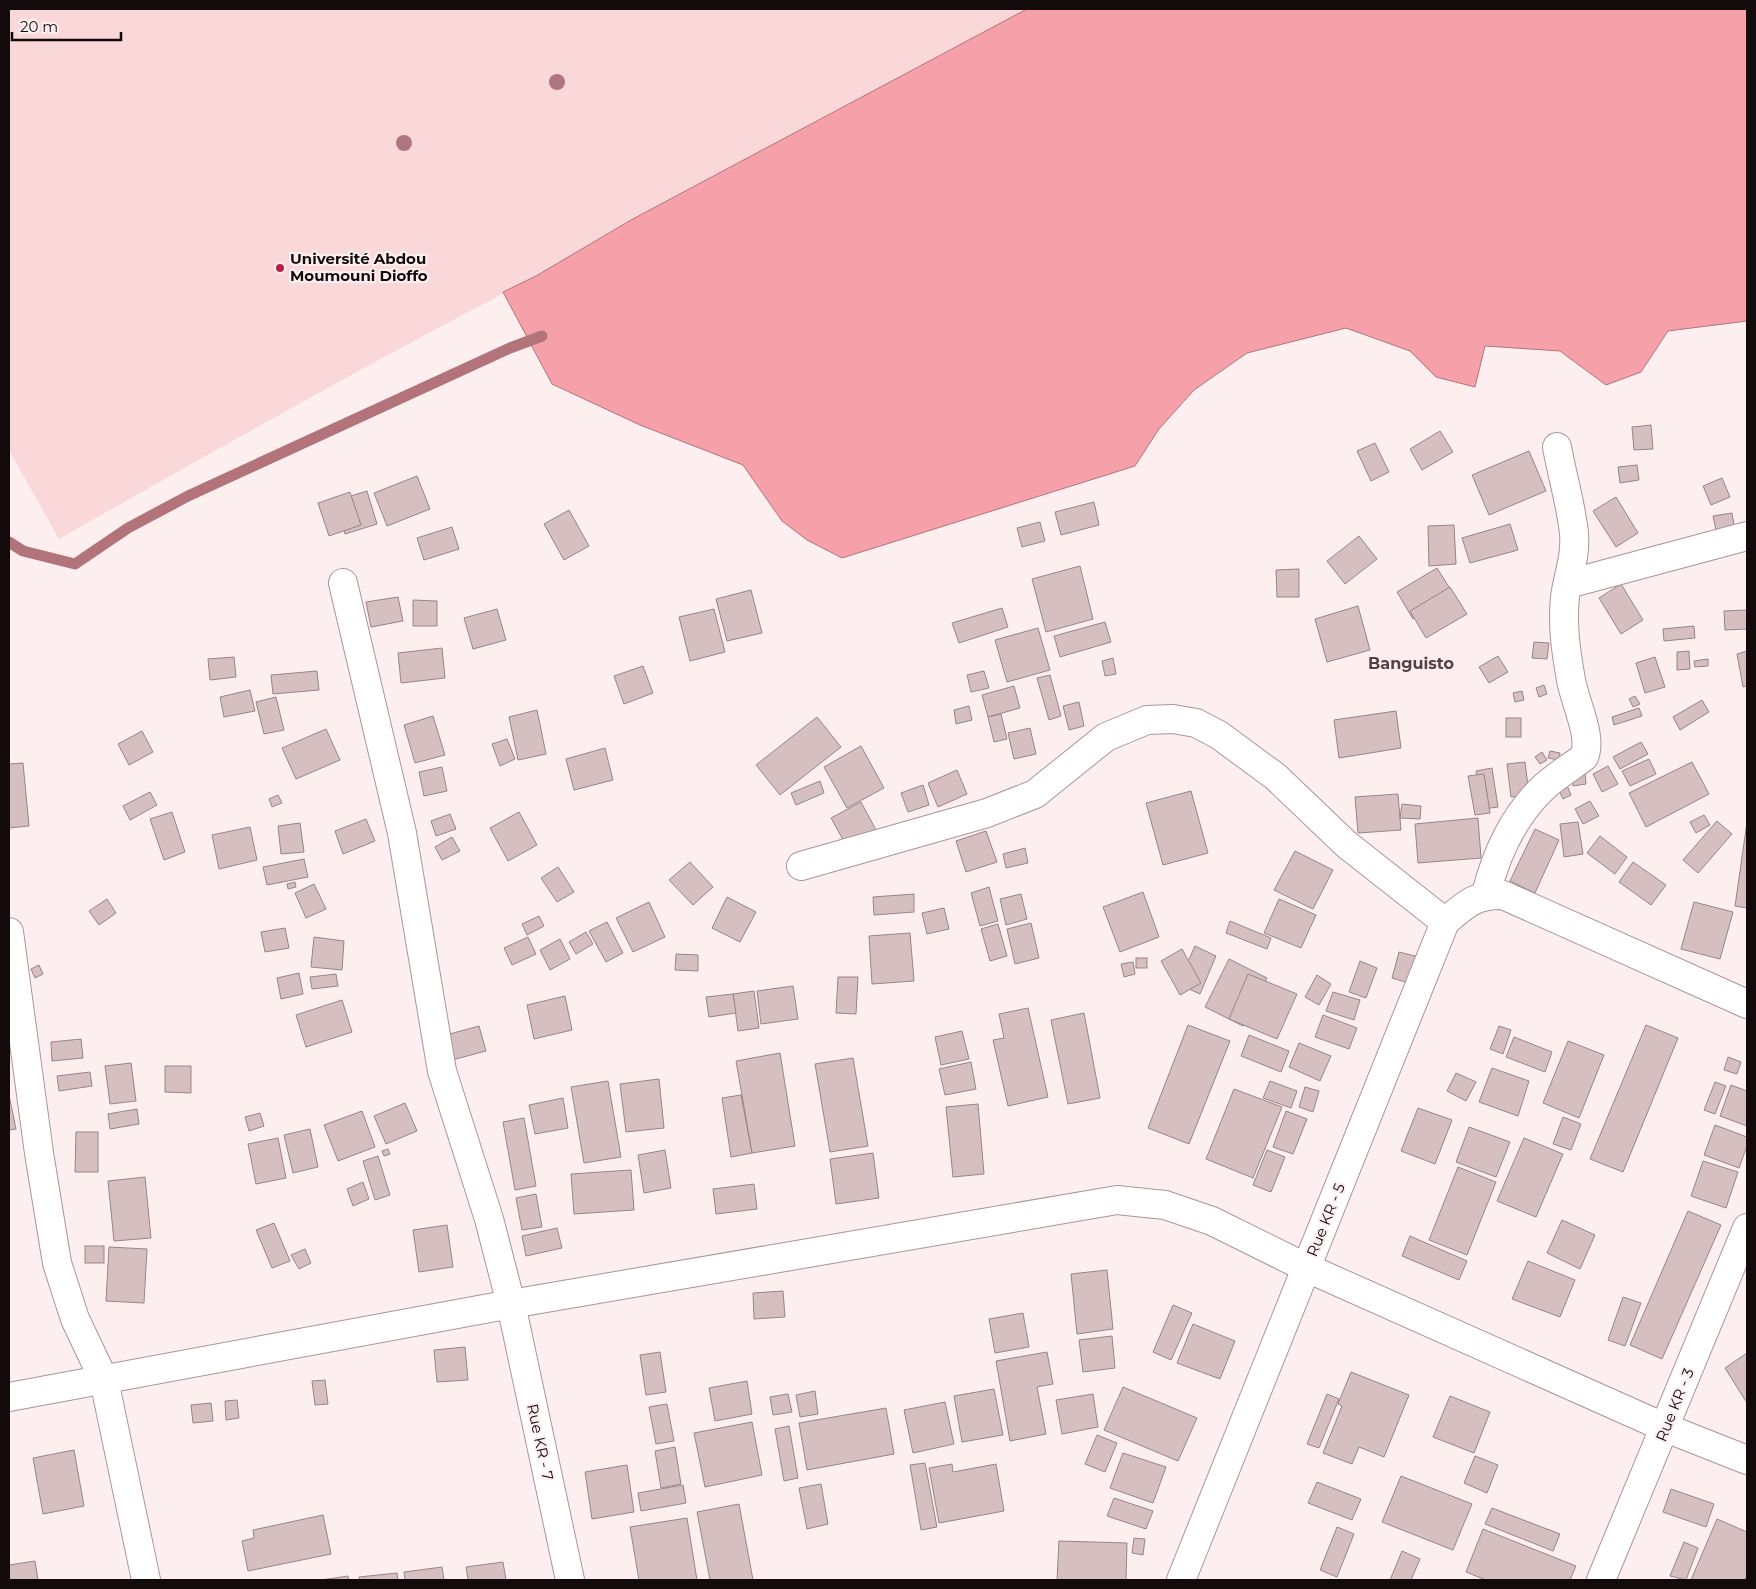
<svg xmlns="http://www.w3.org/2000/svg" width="1756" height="1589" font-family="Montserrat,sans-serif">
<rect width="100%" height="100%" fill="#fdeff0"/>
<path fill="#fad7d9" d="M9,9h1018c-132,71 -264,141 -396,211 -33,18 -63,40 -96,57 -161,83 -319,173 -476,262l-50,-89z"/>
<path fill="#f6a1a9" stroke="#b2747a" d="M1027,9h720v312l-79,10 -27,41 -35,13 -46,-34 -75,-5 -10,41 -39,-10 -26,-26 -64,-23 -99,25 -53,37 -35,39 -24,37 -293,92 -35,-18 -25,-19 -39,-56 -103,-40 -88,-41 -49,-92 33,-16 95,-56z"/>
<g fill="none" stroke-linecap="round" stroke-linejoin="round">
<path stroke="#b2747a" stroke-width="11" d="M9,542l14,9 52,13 53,-36 60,-32 322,-148 32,-12"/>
</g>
<g fill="#d6bfc1" stroke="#998485">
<path d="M1651,425l2,24 -19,1 -2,-23z"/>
<path d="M1440,431l13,21 -31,18 -12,-21z"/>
<path d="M1375,443l14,29 -18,9 -14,-30z"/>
<path d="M1529,451l17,40 -57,24 -17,-40z"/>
<path d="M1637,465l2,15 -19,3 -2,-16z"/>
<path d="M417,476l13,33 -43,17 -13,-33z"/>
<path d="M1722,478l8,19 -19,8 -8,-19z"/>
<path d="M367,491l10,33 -32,10 -10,-33z"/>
<path d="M350,492l11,33 -32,11 -11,-33z"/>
<path d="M1616,497l22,36 -22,14 -23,-36z"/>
<path d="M1094,502l5,23 -38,10 -6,-23z"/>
<path d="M569,510l20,36 -25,14 -20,-36z"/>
<path d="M1732,513l3,18 -18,4 -4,-19z"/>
<path d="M1040,522l5,19 -23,6 -5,-19z"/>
<path d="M1510,524l8,26 -48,13 -8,-25z"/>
<path d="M1454,525l2,39 -27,2 -1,-40z"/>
<path d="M452,527l7,22 -35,11 -7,-22z"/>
<path d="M1359,536l18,23 -32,25 -18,-23z"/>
<path d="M1080,566l13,53 -47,13 -14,-53z"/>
<path d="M1437,568l17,27 -41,24 -16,-27z"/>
<path d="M1299,569v28h-22l-1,-27z"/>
<path d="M1621,584l22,36 -22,14 -22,-36z"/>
<path d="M1450,587l17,27 -41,24 -16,-27z"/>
<path d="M751,590l11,43 -35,8 -11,-42z"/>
<path d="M398,597l5,24 -32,6 -5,-25z"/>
<path d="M413,600l24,1v25h-24z"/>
<path d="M1358,606l12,44 -43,12 -12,-43z"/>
<path d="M1002,608l6,19 -49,16 -7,-20z"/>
<path d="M497,609l9,31 -33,9 -9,-31z"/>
<path d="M714,609l11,43 -35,9 -11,-44z"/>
<path d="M1747,610v19l-22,1 -1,-19z"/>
<path d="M1105,622l6,20 -51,15 -6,-21z"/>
<path d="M1694,626l1,12 -31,3 -1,-12z"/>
<path d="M1038,628l12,42 -43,12 -12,-42z"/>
<path d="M1534,642l15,1 -2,16 -15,-1z"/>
<path d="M442,648l3,30 -44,5 -3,-30z"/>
<path d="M1689,651l1,18 -13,1v-18z"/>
<path d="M1747,651v35l-4,1 -6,-33z"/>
<path d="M1498,656l10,16 -19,11 -10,-16z"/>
<path d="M234,657l2,20 -26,3 -2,-21z"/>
<path d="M1655,657l10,30 -20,6 -9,-30z"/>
<path d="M1113,658l3,16 -11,2 -3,-15z"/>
<path d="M1708,659v7l-13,1 -1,-6z"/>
<path d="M643,666l10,27 -29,11 -10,-28z"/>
<path d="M317,671l2,19 -46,4 -2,-19z"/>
<path d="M984,671l5,17 -18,4 -4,-17z"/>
<path d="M1050,675l11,41 -12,4 -12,-42z"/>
<path d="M1544,685l3,9 -8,3 -3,-9z"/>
<path d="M1014,686l6,22 -32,9 -6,-22z"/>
<path d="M250,690l5,21 -31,6 -4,-20z"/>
<path d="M1522,691l2,9 -9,2 -2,-9z"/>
<path d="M1635,696l5,8 -7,3 -4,-8z"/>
<path d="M276,697l8,33 -20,4 -8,-32z"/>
<path d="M1702,700l7,12 -29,18 -7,-13z"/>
<path d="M1079,702l5,24 -15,4 -6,-24z"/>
<path d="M969,706l3,14 -16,4 -2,-14z"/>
<path d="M1639,708l3,8 -28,9 -2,-8z"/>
<path d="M537,710l9,44 -28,6 -9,-43z"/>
<path d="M1396,711l5,37 -62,10 -5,-38z"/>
<path d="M1001,714l6,25 -13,3 -6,-25z"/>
<path d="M433,716l12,39 -30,8 -11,-38z"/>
<path d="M817,717l24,30 -61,48 -24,-30z"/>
<rect x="1506" y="718" width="15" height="19"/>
<path d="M1030,728l6,26 -22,5 -6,-26z"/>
<path d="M326,729l14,31 -44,19 -14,-31z"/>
<path d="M142,731l11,21 -24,13 -11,-21z"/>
<path d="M507,739l8,20 -15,7 -8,-22z"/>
<path d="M1641,742l7,12 -28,15 -7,-12z"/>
<path d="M861,746l23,42 -37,20 -23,-41z"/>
<path d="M605,748l8,32 -39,10 -8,-31z"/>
<path d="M1550,751l10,2 -1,7 -11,-2z"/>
<path d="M1542,752l5,8 -7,4 -5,-7z"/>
<path d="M1649,759l7,15 -26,12 -8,-15z"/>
<path d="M1525,762l4,33 -18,2 -4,-33z"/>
<path d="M1692,762l17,32 -63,33 -17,-34z"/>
<path d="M23,763l6,63 -20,2v-64z"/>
<path d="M1608,766l10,18 -16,8 -9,-18z"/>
<path d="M442,767l5,24 -23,5 -5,-24z"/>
<path d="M1492,768l6,39 -15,2 -7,-38z"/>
<path d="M957,770l10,24 -29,13 -10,-24z"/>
<path d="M1585,773l1,11 -13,2 -1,-11z"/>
<path d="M1484,774l6,39 -15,2 -7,-39z"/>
<path d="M820,781l4,12 -28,12 -5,-12z"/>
<path d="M1566,783l5,12 -8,4 -6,-12z"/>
<path d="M923,785l6,20 -21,7 -7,-19z"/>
<path d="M1191,791l17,62 -45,12 -17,-62z"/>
<path d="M150,792l7,13 -27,15 -7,-14z"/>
<path d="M1398,794l3,36 -43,3 -3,-36z"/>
<path d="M278,795l4,8 -10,4 -3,-8z"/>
<path d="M1590,801l9,15 -16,8 -8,-15z"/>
<path d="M861,802l15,28 -29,17 -16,-29z"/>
<path d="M1402,804l19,2 -1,13 -20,-1z"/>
<path d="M172,812l13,40 -21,8 -14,-41z"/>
<path d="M519,812l18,33 -29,16 -18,-33z"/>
<path d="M450,814l6,15 -20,7 -5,-15z"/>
<path d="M1704,815l6,10 -14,8 -6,-11z"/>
<path d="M1478,818l3,40 -63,5 -3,-39z"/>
<path d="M366,819l9,22 -32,13 -8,-23z"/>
<path d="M1717,821l15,13 -34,39 -15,-13z"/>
<path d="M1578,822l5,32 -19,3 -4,-33z"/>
<path d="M1747,822v86l-12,-2z"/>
<path d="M300,823l4,29 -23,2 -3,-28z"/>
<path d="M250,827l7,33 -38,9 -7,-34z"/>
<path d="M1535,829l24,11 -24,53 -25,-12z"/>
<path d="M986,831l11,31 -31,10 -10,-31z"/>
<path d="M1600,836l27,21 -12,17 -28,-21z"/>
<path d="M452,837l8,14 -18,9 -7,-13z"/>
<path d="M1025,848l3,15 -22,5 -3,-14z"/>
<path d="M1295,851l38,19 -20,39 -39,-19z"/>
<path d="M304,859l4,18 -41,8 -4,-18z"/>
<path d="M690,862l23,25 -20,18 -24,-25z"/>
<path d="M1633,862l33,23 -15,20 -32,-23z"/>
<path d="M558,867l16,25 -17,10 -16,-24z"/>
<path d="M295,882l1,5 -8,2 -1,-5z"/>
<path d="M314,884l12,25 -20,9 -11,-25z"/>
<path d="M989,887l9,34 -18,5 -9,-33z"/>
<path d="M1143,892l16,45 -39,15 -17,-45z"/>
<path d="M914,894v18l-40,3 -1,-18z"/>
<path d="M1021,894l6,25 -21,6 -6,-26z"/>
<path d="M727,897l29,15 -16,30 -28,-14z"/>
<path d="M107,899l9,14 -17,12 -10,-14z"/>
<path d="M1279,899l37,16 -15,33 -37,-15z"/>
<path d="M649,902l16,35 -32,15 -17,-34z"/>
<path d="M1694,902l39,10 -13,47 -39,-10z"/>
<path d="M944,908l5,21 -22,5 -5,-21z"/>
<path d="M539,916l5,10 -17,9 -5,-11z"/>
<path d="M1230,921l41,17 -4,11 -41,-16z"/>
<path d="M607,922l16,31 -17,9 -17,-31z"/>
<path d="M1031,923l8,35 -24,6 -8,-35z"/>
<path d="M998,924l9,32 -17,5 -9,-32z"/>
<path d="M285,928l4,20 -24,4 -4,-20z"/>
<path d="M586,932l7,12 -17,10 -7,-12z"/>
<path d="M910,933l4,48 -42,3 -3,-48z"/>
<path d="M314,937l30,4 -2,29 -31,-3z"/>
<path d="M528,937l8,17 -24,11 -8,-17z"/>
<path d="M560,939l10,20 -20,11 -10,-20z"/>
<path d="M1195,946l21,10 -16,38 -22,-10z"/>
<path d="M1182,949l19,34 -21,12 -19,-34z"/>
<path d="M1399,952l20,5 -7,27 -20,-6z"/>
<path d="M676,954l22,1v16l-23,-1z"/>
<rect x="1136" y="958" width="11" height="10"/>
<path d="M1229,959l38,19 -24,48 -38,-19z"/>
<path d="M1360,961l17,7 -11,30 -17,-6z"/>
<path d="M1133,962l2,12 -11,3 -3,-13z"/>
<path d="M39,965l4,9 -8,4 -4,-9z"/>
<path d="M299,973l4,21 -22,5 -4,-21z"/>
<path d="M336,974l2,12 -26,3 -2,-12z"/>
<path d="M1248,974l49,20 -20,45 -48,-20z"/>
<path d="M1317,975l14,9 -12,21 -14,-8z"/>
<path d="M838,977h20l-2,37 -20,-1z"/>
<path d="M793,986l5,33 -37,5 -4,-33z"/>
<path d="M754,991l5,37 -21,3 -5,-37z"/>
<path d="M1333,992l27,8 -6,20 -28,-9z"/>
<path d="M733,994l3,19 -27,4 -3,-20z"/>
<path d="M565,996l7,34 -38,9 -7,-34z"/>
<path d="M342,1000l10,32 -46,15 -10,-32z"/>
<path d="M1028,1008l20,89 -40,9 -15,-66 11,-2 -5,-24z"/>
<path d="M1084,1013l16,85 -32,6 -17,-84z"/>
<path d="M1323,1015l34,13 -8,21 -34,-12z"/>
<path d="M1188,1025l42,16 -41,103 -41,-16z"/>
<path d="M1646,1025l32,13 -55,134 -33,-13z"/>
<path d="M479,1026l7,25 -34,9 -6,-25z"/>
<path d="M1499,1026l12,4 -8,24 -13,-5z"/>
<path d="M962,1031l7,28 -28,6 -6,-28z"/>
<path d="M1249,1035l40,16 -8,21 -40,-16z"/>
<path d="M1514,1037l38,15 -7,20 -39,-15z"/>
<path d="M81,1039l2,19 -31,3 -1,-19z"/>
<path d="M1568,1041l36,14 -25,63 -36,-15z"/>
<path d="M1299,1043l32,13 -11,25 -31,-14z"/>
<path d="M780,1053l15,93 -43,7 -16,-92z"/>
<path d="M1728,1057l13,5 -4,12 -13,-4z"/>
<path d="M853,1058l15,88 -38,6 -15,-88z"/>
<path d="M971,1062l5,27 -31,6 -6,-26z"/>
<path d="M131,1063l5,38 -26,3 -5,-38z"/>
<path d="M165,1066h26v27l-26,-1z"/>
<path d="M1492,1068l37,13 -11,35 -39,-14z"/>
<path d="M90,1072l2,14 -33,5 -2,-15z"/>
<path d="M1456,1073l20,9 -10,19 -19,-10z"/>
<path d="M659,1079l5,49 -38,4 -6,-48z"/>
<path d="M608,1081l13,76 -37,6 -13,-76z"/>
<path d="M1270,1081l27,10 -6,17 -28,-10z"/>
<path d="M1715,1082l11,4 -11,28 -11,-4z"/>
<path d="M1731,1085l16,6v35l-27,-10z"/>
<path d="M1305,1087l14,4 -6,21 -14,-5z"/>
<path d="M1234,1089l48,18 -29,71 -47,-19z"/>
<path d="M9,1095l7,34 -7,1z"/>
<path d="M741,1095l11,58 -21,4 -9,-59z"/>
<path d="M563,1098l5,30 -33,6 -6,-29z"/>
<path d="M405,1103l12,28 -31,13 -12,-28z"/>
<path d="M978,1104l6,70 -31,3 -7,-70z"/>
<path d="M1418,1108l34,12 -17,44 -34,-13z"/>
<path d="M137,1109l2,15 -29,5 -2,-15z"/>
<path d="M362,1111l13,36 -37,14 -14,-36z"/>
<path d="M1286,1111l21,8 -14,35 -20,-7z"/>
<path d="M260,1113l4,13 -15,5 -4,-14z"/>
<path d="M1563,1117l18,7 -10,26 -18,-6z"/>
<path d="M524,1118l12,68 -21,4 -12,-68z"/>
<path d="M1715,1125l32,12v9l-8,22 -35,-13z"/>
<path d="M1469,1127l41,15 -14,35 -40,-15z"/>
<path d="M310,1129l8,38 -25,6 -9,-38z"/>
<path d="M76,1132h22v40h-23z"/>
<path d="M278,1138l8,40 -30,6 -8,-40z"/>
<path d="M1524,1138l39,16 -27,63 -39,-16z"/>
<path d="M388,1149l2,5 -6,2 -2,-5z"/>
<path d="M665,1150l6,38 -27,5 -6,-38z"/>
<path d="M1267,1150l18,7 -14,35 -18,-7z"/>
<path d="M873,1153l6,45 -43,6 -6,-45z"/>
<path d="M378,1156l12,39 -15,5 -12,-39z"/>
<path d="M1703,1161l35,11 -12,36 -35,-12z"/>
<path d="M1458,1167l38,15 -29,73 -38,-15z"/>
<path d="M631,1170l3,40 -60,4 -3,-40z"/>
<path d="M145,1177l6,61 -37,3 -6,-60z"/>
<path d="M363,1182l6,17 -16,7 -6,-17z"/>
<path d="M754,1184l3,25 -41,5 -3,-25z"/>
<path d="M536,1194l6,33 -20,3 -6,-32z"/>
<path d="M1688,1211l33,14 -59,134 -32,-14z"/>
<path d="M1562,1220l33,15 -15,34 -33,-16z"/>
<path d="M274,1223l16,38 -18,7 -16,-38z"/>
<path d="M447,1225l6,42 -34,5 -6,-42z"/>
<path d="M557,1228l5,20 -36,8 -4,-20z"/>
<path d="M1410,1236l57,25 -8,19 -57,-24z"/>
<rect x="85" y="1246" width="19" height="17"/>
<path d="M109,1247l38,2 -3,54 -38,-2z"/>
<path d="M305,1249l6,14 -12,6 -8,-14z"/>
<path d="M1528,1261l47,19 -15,37 -48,-18z"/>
<path d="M1107,1270l6,59 -36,5 -6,-60z"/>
<path d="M783,1291l2,26 -31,2 -1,-26z"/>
<path d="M1623,1297l18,6 -16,43 -17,-6z"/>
<path d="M1173,1305l19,8 -21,47 -18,-8z"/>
<path d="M1023,1313l6,34 -34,6 -6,-34z"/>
<path d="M1193,1324l42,17 -15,38 -43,-16z"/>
<path d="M1112,1336l3,32 -32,4 -4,-32z"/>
<path d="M465,1347l3,33 -31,2 -3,-32z"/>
<path d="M660,1352l6,40 -20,3 -6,-40z"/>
<path d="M1047,1352l6,32 -16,3 9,47 -36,7 -14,-80z"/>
<path d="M1747,1353v50l-22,-35z"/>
<path d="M1351,1372l58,23 -25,62 -25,-10 -7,17 -29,-11 19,-47 -4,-2z"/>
<path d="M325,1380l3,24 -13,1 -3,-24z"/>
<path d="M747,1381l5,33 -37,7 -6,-33z"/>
<path d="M1123,1387l74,31 -19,43 -74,-31z"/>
<path d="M994,1389l9,46 -41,7 -8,-46z"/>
<path d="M815,1391l3,23 -18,3 -4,-22z"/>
<path d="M788,1394l4,18 -19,3 -3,-18z"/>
<path d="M1093,1394l5,33 -36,7 -6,-34z"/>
<path d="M1327,1394l12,5 -20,49 -12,-4z"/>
<path d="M1450,1396l40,16 -16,41 -41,-16z"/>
<path d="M237,1400l2,18 -13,2 -1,-19z"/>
<path d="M945,1402l9,42 -41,9 -9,-43z"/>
<path d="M211,1403l2,18 -20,2 -2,-18z"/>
<path d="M667,1404l7,37 -18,3 -7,-37z"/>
<path d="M886,1408l8,46 -87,16 -8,-47z"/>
<path d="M752,1422l10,53 -57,12 -11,-54z"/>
<path d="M789,1426l9,52 -14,3 -9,-52z"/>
<path d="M1097,1435l20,8 -12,29 -20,-8z"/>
<path d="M675,1447l6,37 -20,4 -6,-37z"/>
<path d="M74,1450l10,56 -41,8 -10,-56z"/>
<path d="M1123,1453l43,14 -13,36 -43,-15z"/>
<path d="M1475,1456l23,9 -11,28 -23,-10z"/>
<path d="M925,1463l12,64 -16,3 -11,-65z"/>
<path d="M952,1464l1,8 43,-8 8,47 -65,12 -10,-55z"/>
<path d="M627,1465l7,47 -42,7 -7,-47z"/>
<path d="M1401,1476l71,28 -19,46 -71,-28z"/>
<path d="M1317,1482l44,17 -9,21 -44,-17z"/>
<path d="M821,1484l7,40 -21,5 -8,-41z"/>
<path d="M683,1485l3,18 -45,8 -3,-18z"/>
<path d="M1671,1489l43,15 -8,23 -43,-15z"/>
<path d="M1114,1498l39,13 -7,18 -39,-13z"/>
<path d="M739,1504l14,76h-43l-13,-68z"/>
<path d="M1492,1508l68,26 -7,17 -68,-27z"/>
<path d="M323,1515l8,39 -83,17 -6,-30 12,-3 -1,-8z"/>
<path d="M687,1518l10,62h-58l-9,-53z"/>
<path d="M1717,1519l30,13v43l-2,5h-54z"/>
<path d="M1337,1527l17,7 -17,43 -17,-7z"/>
<path d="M1483,1529l93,37 -6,14h-84l-20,-8z"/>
<path d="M1134,1538l11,1 -2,16 -11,-2z"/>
<path d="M1059,1541l68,2 -1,37h-69z"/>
<path d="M1684,1542l14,6 -12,32 -16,-4z"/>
<path d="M1402,1551l18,8 -9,21h-21z"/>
<path d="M35,1561l3,19h-29v-15z"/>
<path d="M503,1562l3,18h-38l-2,-13z"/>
<path d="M442,1567l2,13h-39l-1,-8z"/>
<path d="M397,1573l1,7h-38l-1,-3z"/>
<path d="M348,1576l1,4h-28z"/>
</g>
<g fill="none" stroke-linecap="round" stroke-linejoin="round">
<defs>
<g id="minor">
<path d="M343,583l59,250 40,238 47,148 22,85 59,276"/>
<path d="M1568,584l179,-48"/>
<path d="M801,866l186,-53 48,-19 71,-57 41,-17 26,-1 23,4 23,12 57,42 70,67 99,78"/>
<path d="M1486,894c10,-40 27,-78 58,-107 12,-11 27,-20 40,-30 9,-20 -9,-54 -13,-77 -5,-28 -9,-55 -6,-83 3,-22 11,-40 9,-64 -3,-28 -12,-58 -17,-86"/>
<path d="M9,932l30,221 18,110 18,56 29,61 42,200"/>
<path d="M9,1397l502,-93 606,-104 48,5 47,16 95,47 359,160 81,32"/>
<path d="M1181,1580l264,-658c20,-17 30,-28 58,-27l244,109"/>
<path d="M1601,1580l146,-352"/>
</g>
</defs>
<use href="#minor" stroke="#aa9596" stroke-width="30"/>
<use href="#minor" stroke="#fff" stroke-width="28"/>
</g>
<g fill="#ae7582">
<circle cx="557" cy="82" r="8"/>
<circle cx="404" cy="143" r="8"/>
</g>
<circle fill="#b32145" stroke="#fdeff0" stroke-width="2" cx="280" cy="268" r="5"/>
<g text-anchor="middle" stroke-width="4.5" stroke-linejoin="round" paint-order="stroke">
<g font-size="15" font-weight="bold" fill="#120a0b" stroke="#fdeff0" text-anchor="start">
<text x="290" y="264">Université Abdou<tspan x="290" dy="17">Moumouni Dioffo</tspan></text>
</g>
<g font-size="15" fill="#120a0b" stroke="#fdeff0">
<text transform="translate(1326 1220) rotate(-68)" y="5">Rue KR - 5</text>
<text transform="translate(1675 1405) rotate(-68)" y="5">Rue KR - 3</text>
<text transform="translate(540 1442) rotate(78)" y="5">Rue KR - 7</text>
</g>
<g font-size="16" font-weight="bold" fill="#544143" stroke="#fdeff0">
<text x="1411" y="669">Banguisto</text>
</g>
</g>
<rect width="1756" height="1589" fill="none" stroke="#120a0b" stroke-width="20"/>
<path d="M12 32v8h109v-8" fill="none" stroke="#120a0b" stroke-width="2.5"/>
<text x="20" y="32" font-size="15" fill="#120a0b" stroke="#fdeff0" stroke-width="4" paint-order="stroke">20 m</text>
</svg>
